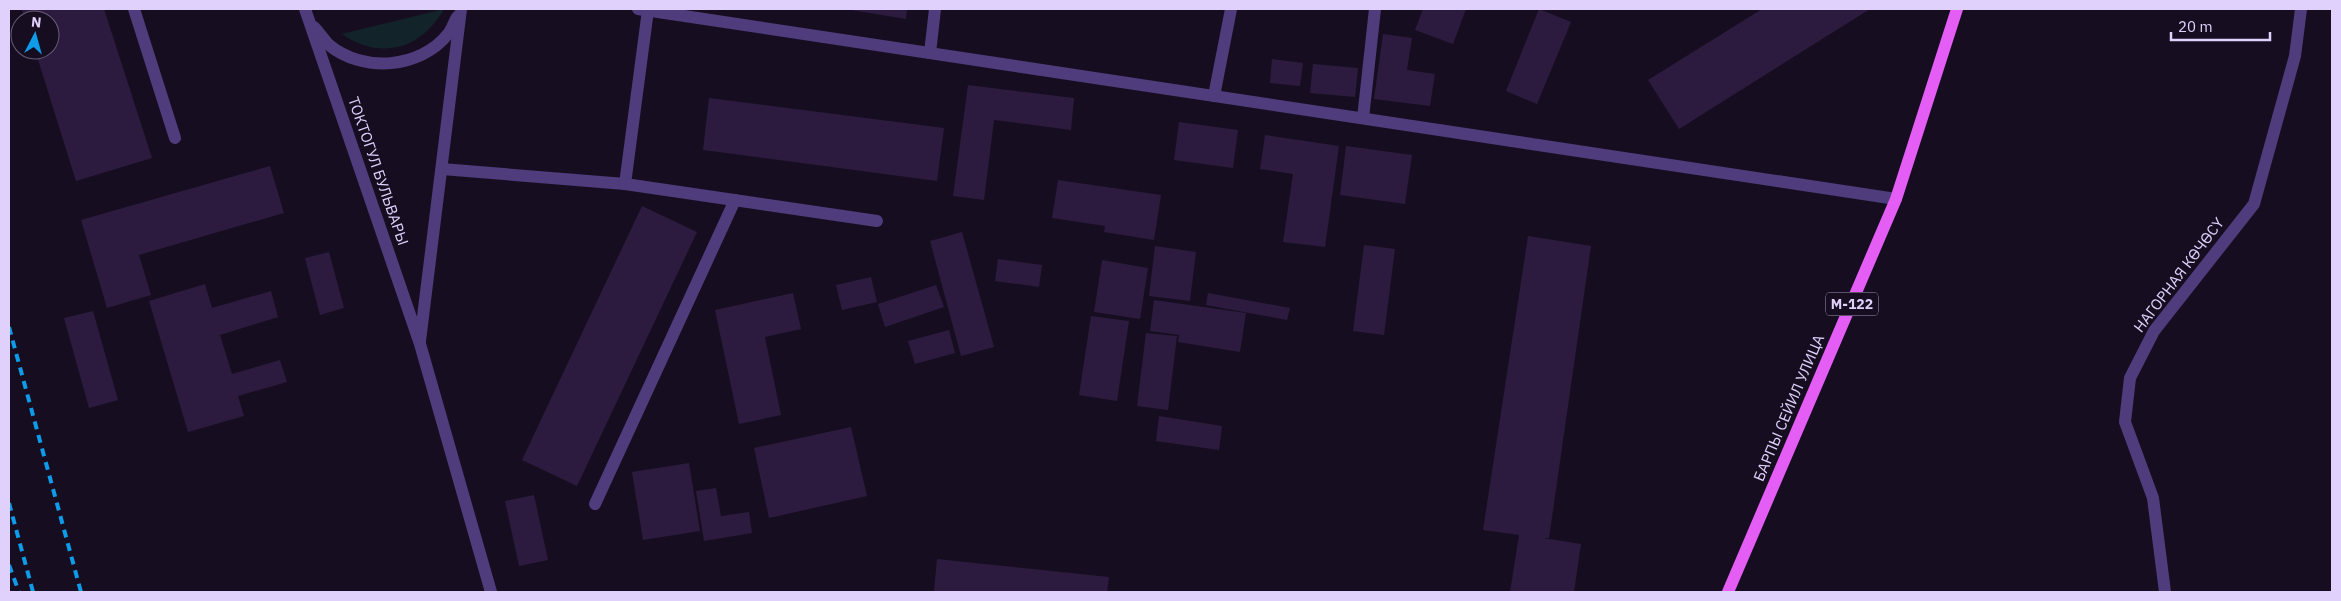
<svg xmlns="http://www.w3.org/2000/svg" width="2341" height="601" font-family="'IBM Plex Sans',sans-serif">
<rect width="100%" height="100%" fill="#160e20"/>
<path fill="#122429" d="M444,9c-23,40 -63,52 -102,25z"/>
<g fill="#2c1b3f">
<path d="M22,9h82l48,149 -76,23 -41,-131h15v-30h-25z"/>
<path d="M845,9h62l-1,10z"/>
<path d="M1423,9h43l-13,35 -38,-14z"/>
<path d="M1539,9l32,13 -34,82 -31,-13z"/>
<path d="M1762,9h108l-191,120 -31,-49z"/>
<path d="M1383,34l29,4 -5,32 28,4 -5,32 -56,-7z"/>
<path d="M1272,59l31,4 -3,23 -30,-3z"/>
<path d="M1313,64l45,4 -3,29 -45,-4z"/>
<path d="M968,85l106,13 -3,32 -77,-10 -10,80 -31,-4z"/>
<path d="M709,98l235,30 -7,53 -234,-31z"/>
<path d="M1179,122l59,8 -5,38 -59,-8z"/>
<path d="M1265,135l74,11 -14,101 -42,-5 10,-68 -33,-5z"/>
<path d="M1346,146l66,9 -7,49 -65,-9z"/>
<path d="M270,166l14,47 -145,42 12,40 -44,13 -26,-88z"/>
<path d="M1058,180l103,15 -7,45 -50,-8 1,-6 -53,-8z"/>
<path d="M642,206l55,26 -120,254 -55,-26z"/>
<path d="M962,232l32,115 -33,9 -31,-115z"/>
<path d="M1528,236l63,10 -42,292h-6l38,6 -7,48h-64l9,-57 -36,-5z"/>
<path d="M1364,245l31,4 -11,86 -31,-4z"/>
<path d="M1155,246l41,6 -6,49 -41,-5z"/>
<path d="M329,252l15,56 -24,7 -15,-57z"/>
<path d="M998,259l44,6 -3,22 -44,-6z"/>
<path d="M1102,260l46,8 -8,51 -46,-7z"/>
<path d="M871,277l6,25 -35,8 -6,-25z"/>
<path d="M205,284l7,24 59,-17 7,26 -58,18 12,39 48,-14 7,22 -49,14 6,20 -56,16 -39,-131z"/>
<path d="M936,285l8,22 -59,20 -7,-23z"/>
<path d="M793,293l8,36 -36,8 16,78 -42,9 -24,-114z"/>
<path d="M1208,293l82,15 -3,12 -81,-15z"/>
<path d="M1154,300l92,13 -6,39 -62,-10 1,-7 -29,-4z"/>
<path d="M93,311l25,89 -29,8 -25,-90z"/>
<path d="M1091,316l38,5 -12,80 -38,-6z"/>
<path d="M949,330l6,23 -40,11 -7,-23z"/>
<path d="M1146,333l31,3 -9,74 -31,-4z"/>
<path d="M1159,416l63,10 -3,24 -63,-9z"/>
<path d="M851,427l16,69 -98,22 -15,-70z"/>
<path d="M689,463l11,68 -57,9 -11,-68z"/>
<path d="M716,488l5,28 28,-4 3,21 -48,8 -8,-50z"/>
<path d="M534,495l14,65 -29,6 -14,-65z"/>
<path d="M937,559l172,18 -2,15h-173z"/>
</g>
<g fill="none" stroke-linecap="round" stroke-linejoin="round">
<g stroke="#4f3c7c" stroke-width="12">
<path d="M134,9l41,129"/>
<path d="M305,9l115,335 71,248"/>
<path d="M638,9l1258,190"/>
<path d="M314,27c5,5 10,13 15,18 34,28 91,24 119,-11 4,-5 6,-12 9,-17"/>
<path d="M930,53l5,-44"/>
<path d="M1214,96l17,-87"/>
<path d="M1363,118l12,-109"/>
<path d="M442,169l183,15 23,-174"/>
<path d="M625,184l252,37"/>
<path d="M420,341l41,-332"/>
<path d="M595,504l140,-304"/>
<path d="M2165,592l-12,-94 -28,-76 5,-44 24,-47 100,-127 41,-148 6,-47"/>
</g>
<path stroke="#e45ef5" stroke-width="12" d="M1728,592l168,-393 61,-190"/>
<g stroke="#0e9be9" stroke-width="4" stroke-dasharray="8 6" stroke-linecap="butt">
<path d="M9,327l72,265"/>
<path d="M9,503l24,89"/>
<path d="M9,565l10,27"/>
</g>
</g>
<g text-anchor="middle" stroke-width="4.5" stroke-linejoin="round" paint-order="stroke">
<rect fill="#160e20" stroke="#a396ba" stroke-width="1" x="1826" y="292.5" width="52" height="23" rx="4"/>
<g font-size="14" font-weight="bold" fill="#e0d0fc">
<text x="1852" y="309">М-122</text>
</g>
<g font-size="15" fill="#e0d0fc" stroke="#160e20">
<text transform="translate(378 171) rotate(71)" y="5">ТОКТОГУЛ БУЛЬВАРЫ</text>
<text transform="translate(2179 275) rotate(-53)" y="5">НАГОРНАЯ КӨЧӨСҮ</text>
<text transform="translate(1789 408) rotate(-67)" y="5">БАРПЫ СЕЙИЛ УЛИЦА</text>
</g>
</g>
<rect width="2341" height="601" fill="none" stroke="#e0d0fc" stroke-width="20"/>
<g transform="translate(35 35) rotate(6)"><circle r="24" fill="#160e20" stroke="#675c78"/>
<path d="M0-4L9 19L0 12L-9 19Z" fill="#0e9be9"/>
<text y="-8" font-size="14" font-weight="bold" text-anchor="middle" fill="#e0d0fc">N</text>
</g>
<path d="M2171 32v8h99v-8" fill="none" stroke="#e0d0fc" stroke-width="2.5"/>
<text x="2178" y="32" font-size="15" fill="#e0d0fc" stroke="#160e20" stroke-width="4" paint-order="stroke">20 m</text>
</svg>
